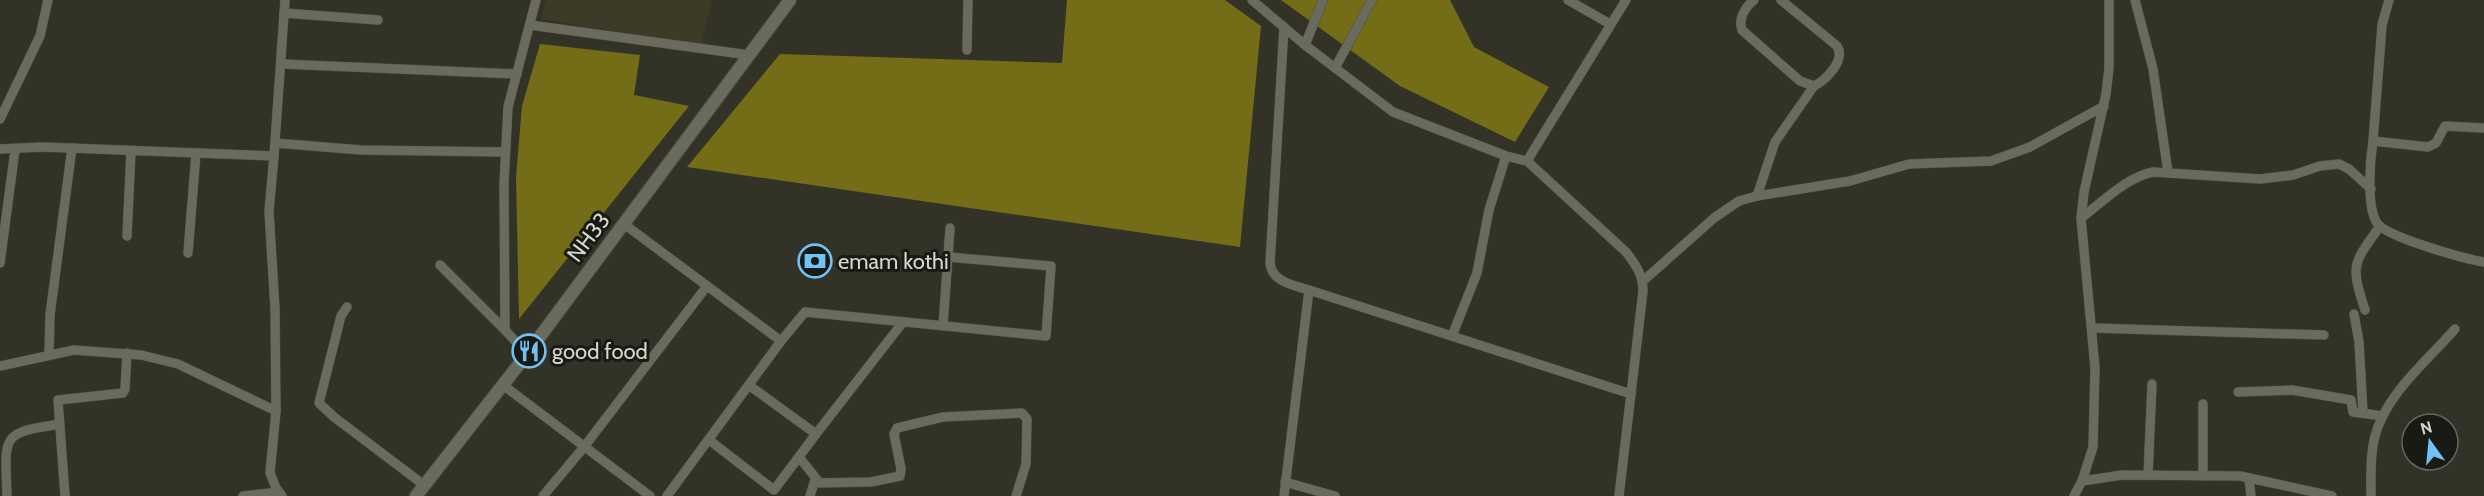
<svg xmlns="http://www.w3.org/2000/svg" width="2484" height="496" font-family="Cabin,sans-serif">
<rect width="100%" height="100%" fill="#333226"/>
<path fill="#3c3b28" d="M546,0h166l-11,46 -160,-27z"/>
<g fill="#736d17">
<path d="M1067,0h158l36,26 -21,221 -553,-80 93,-113 282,9z"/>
<path d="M1281,0h169l24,47 75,40 -34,55 -115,-56z"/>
<path d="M540,44l100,11 -6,40 55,11 -170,213 -3,-142 6,-71z"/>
</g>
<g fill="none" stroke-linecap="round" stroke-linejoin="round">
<defs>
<g id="street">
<path d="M1252,0l53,45 88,67 113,44 21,5 99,91c10,13 17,23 17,39l-24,205"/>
<path d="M1568,0l42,24"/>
<path d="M1754,0c-9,7 -16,19 -12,30l58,51 14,5c12,-6 32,-26 23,-40l-56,-46"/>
<path d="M2135,0l18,69 15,103"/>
<path d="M2389,0l-7,25 -9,116c-3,19 -7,65 4,82 9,14 88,36 107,39"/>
<path d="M284,13l94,7"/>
<path d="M530,25l219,30"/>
<path d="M1305,45l18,-45"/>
<path d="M967,50l1,-50"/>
<path d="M282,64l235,10"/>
<path d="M1335,68l37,-68"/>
<path d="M0,119l40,-83 8,-36"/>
<path d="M2373,141l55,6 8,-4 9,-17 39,2"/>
<path d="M275,143l86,7 144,2"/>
<path d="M0,149l43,-2 231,9 11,-156"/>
<path d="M274,156l-5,55 6,98 1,102 -6,62 6,15 6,8"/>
<path d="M1527,161l99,-161"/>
<path d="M1757,196l18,-54 39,-56"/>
<path d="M2081,218c23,-17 44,-40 72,-46l107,7 33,-4 27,-9 19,-2 10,5 22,20"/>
<path d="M624,224l157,117"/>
<path d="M127,236l4,-85"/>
<path d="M188,253l8,-100"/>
<path d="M0,263l15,-113"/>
<path d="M440,265l65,65"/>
<path d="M1643,281l71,-63 25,-17 18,-5 93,-15 59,-17 82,-3 39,-14 74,-41"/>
<path d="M1309,290l322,104"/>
<path d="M347,307l-6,9 -22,87 15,14 90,68"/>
<path d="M2365,310c-15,-46 -12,-46 15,-84"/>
<path d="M2354,314l5,28 4,71"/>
<path d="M943,326l7,-98"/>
<path d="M2093,328l231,7"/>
<path d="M1452,336l25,-63 12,-63 17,-54"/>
<path d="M49,354l1,-39 22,-167"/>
<path d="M527,354l-22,-24 -1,-147 4,-76 28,-107"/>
<path d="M0,366l74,-16 67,5 37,9 98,47"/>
<path d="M503,385l147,111"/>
<path d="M750,386l66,48 87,-112"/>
<path d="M2238,392l54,-2 59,10 2,12 30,4"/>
<path d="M709,440l65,50 42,-56"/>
<path d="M799,457l20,25"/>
<path d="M2148,475l4,-91"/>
<path d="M2203,476v-72"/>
<path d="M2249,478l2,18"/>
<path d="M2082,481l40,-6 118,1 92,20"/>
<path d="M1285,482l50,14"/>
<path d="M7,496c-2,-61 -7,-63 53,-72"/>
<path d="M65,496l-7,-96 65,-7 2,-4 2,-36"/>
<path d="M243,496l36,-4"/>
<path d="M543,496l41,-49 123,-161"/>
<path d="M667,496l114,-155 24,-29 241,24 5,-70 -103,-9"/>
<path d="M810,496l4,-13 57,-1 29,-6 1,-7 -7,-35 3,-6 46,-11 79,-4 5,6 -1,45 -10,32"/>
<path d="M1284,496l25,-206c-16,-5 -37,-8 -39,-27l14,-236"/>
<path d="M2074,496l8,-15 11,-34 2,-79 -14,-150 3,-26 22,-98 3,-26v-68"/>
<path d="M2371,496c0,-20 -1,-40 4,-60 11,-42 52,-75 80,-107"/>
</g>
<path id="secondary" d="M416,496l111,-142 263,-354"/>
</defs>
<use href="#street" stroke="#4f4f45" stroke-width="10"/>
<use href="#secondary" stroke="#4f4f45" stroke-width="14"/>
<use href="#street" stroke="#6b6b5d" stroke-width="9"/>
<use href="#secondary" stroke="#6b6b5d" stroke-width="12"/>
</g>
<defs>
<symbol id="bank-ring" viewBox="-11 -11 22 22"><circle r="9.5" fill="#1a1a14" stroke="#70c2f4" stroke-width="1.5"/><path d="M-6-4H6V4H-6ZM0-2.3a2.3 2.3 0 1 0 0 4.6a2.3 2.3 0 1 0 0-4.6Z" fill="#70c2f4"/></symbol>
<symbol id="restaurant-ring" viewBox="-11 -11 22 22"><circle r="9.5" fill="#1a1a14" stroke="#70c2f4" stroke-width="1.5"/><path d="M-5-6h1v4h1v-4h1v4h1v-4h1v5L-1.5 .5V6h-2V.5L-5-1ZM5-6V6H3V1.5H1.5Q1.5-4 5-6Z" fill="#70c2f4"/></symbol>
</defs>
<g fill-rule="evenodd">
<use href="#bank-ring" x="796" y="242" width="38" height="38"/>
<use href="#restaurant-ring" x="510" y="332" width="38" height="38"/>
</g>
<g text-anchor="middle" stroke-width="6" stroke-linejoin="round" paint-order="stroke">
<g font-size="22" fill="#d7d6cf" stroke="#1a1a14">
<text transform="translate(588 237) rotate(-53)" y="8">NH33</text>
</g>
<g font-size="22" fill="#d7d6cf" stroke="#1a1a14" text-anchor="start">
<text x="838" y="269">emam kothi</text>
<text x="552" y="359">good food</text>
</g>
</g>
<g transform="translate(2430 442) rotate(345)"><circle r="28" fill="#1a1a14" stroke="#66655f" stroke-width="1.5"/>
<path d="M0-4.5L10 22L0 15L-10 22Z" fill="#70c2f4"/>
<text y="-9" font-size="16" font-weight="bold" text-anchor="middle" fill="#d7d6cf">N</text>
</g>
</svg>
